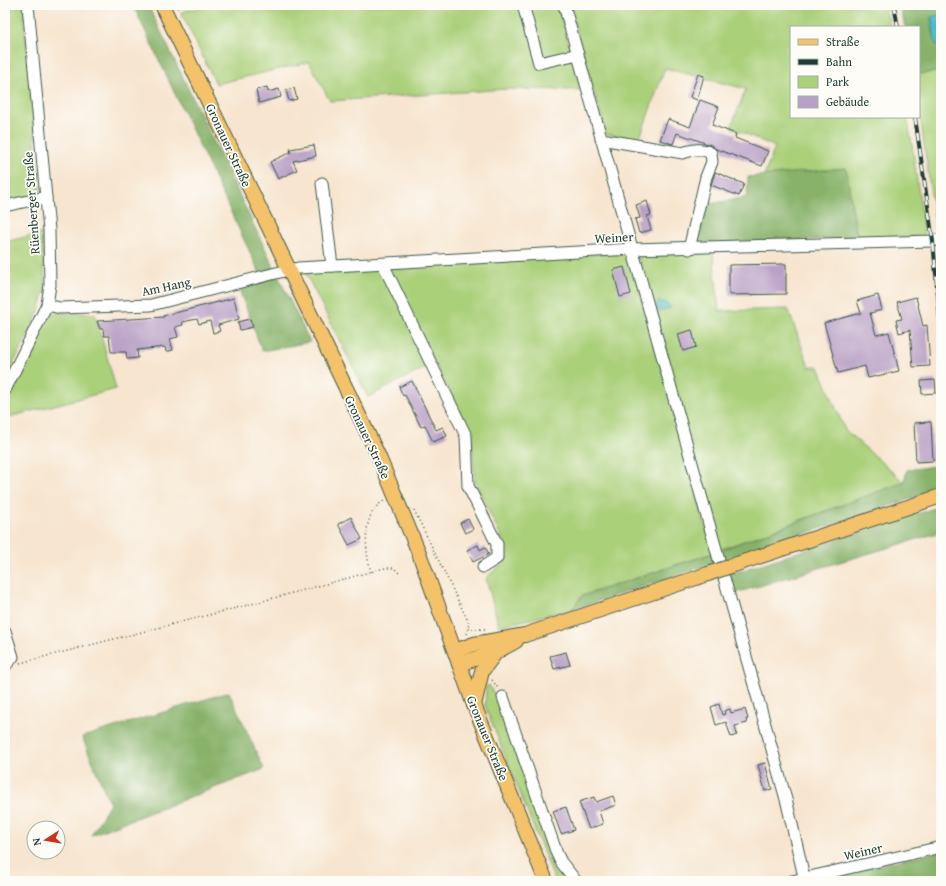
<svg xmlns="http://www.w3.org/2000/svg" width="946" height="886" font-family="'Gentium Book Plus',serif">
<rect width="100%" height="100%" fill="#fdfcf7"/>
<filter id="ink" filterUnits="userSpaceOnUse"><feTurbulence type="fractalNoise" baseFrequency=".025" numOctaves="2"/><feDisplacementMap in="SourceGraphic" scale="8" xChannelSelector="R" yChannelSelector="G"/><feConvolveMatrix kernelMatrix="1 2 1 2 8 2 1 2 1" color-interpolation-filters="sRGB"/></filter>
<filter id="wash" filterUnits="userSpaceOnUse"><feTurbulence type="fractalNoise" baseFrequency=".012" numOctaves="4" result="noise"/><feDisplacementMap in="SourceGraphic" scale="16" xChannelSelector="R" yChannelSelector="G"/><feGaussianBlur stdDeviation="0.9" result="paint"/><feColorMatrix in="noise" values="0 0 0 0 0 0 0 0 0 0 0 0 0 0 0 0 0 1.4 0 .05"/><feComposite in="paint" operator="in"/></filter>
<g filter="url(#wash)">
<rect width="100%" height="100%" fill="#f7e5cf"/>
<g fill="#abd07a" stroke="#658657">
<path d="M5,5h18l17,190 -35,8z"/>
<path d="M211,5h347l23,85 -74,-1 -177,12 -21,-39 -93,22 -35,-72z"/>
<path d="M569,5h316l5,22h-99v90h116l5,28 13,92 -68,1 -11,-70 -82,8 11,-29 -44,-20 15,-38 -81,-21 -26,72 -33,-6z"/>
<path d="M941,71v164l-4,1 -18,-128v-34z"/>
<path d="M42,233l3,56 -6,22 -34,70v-139z"/>
<path d="M629,252l84,301 -131,43 -11,14 -72,16 -13,-48 19,-17 -1,-18 -29,-61 -4,-47 -84,-167z"/>
<path d="M713,252l6,59 69,-2 21,58h10l26,63 59,52 -185,68 -81,-295z"/>
<path d="M382,268l47,98 -61,31 -63,-125z"/>
<path d="M48,312l47,2 21,75 -111,29v-21z"/>
<path d="M489,685l10,17 55,155 18,24h-17l-70,-175 1,-19z"/>
</g>
<g fill="#88b26a" stroke="#54784f">
<path d="M133,5h15l162,337 -48,9 -23,-62 24,-9z"/>
<path d="M929,5h12v10l-10,3 4,25 6,5v23l-22,3v-47h-14l-4,-17z"/>
<path d="M846,168l11,70 -161,6 9,-39 42,-8 1,-20z"/>
<path d="M941,465v24l-370,121 11,-14 131,-43 191,-71 3,-12z"/>
<path d="M941,506v26l-209,62 -5,-19z"/>
<path d="M229,692l35,77 -173,66 19,-31 -28,-67z"/>
<path d="M941,851v30l-1,-2 -15,-2 -6,4h-112z"/>
</g>
<g fill="#4bb9c4" stroke="#357b7c">
<path d="M941,15v33l-6,-5 -4,-26z"/>
<path d="M659,301l8,2 4,5 -12,3 -2,-1 -1,-6z"/>
</g>
<g id="blocks">
<g fill="#b9a0c6">
<path d="M698,74l6,2 -7,24 -7,-3z"/>
<path d="M267,87l1,5 11,-3 2,8 -22,6 -3,-13z"/>
<path d="M294,88l3,11 -8,2 -3,-11z"/>
<path d="M700,100l19,7 -7,18 24,9 -1,4 33,13 -6,15 -46,-17 -5,-4 -34,-12 -4,11 -13,-4 8,-21 22,8z"/>
<path d="M314,145l2,11 -23,5 4,9 -19,9 -8,-17 21,-10 -1,-3z"/>
<path d="M715,172l29,12 -5,12 -28,-11z"/>
<path d="M647,201l4,14 -4,1 4,14 -12,3 -4,-14 5,-1 -4,-13z"/>
<path d="M786,264v30l-57,1v-30z"/>
<path d="M624,267l7,27 -11,3 -7,-27z"/>
<path d="M878,295l4,15 -12,3 6,22 13,-3 10,39 -31,7 -3,-12 -27,7 -14,-50 37,-10 -4,-12z"/>
<path d="M916,297l7,29 4,-1 3,41 -17,1 -3,-37 -11,3 -3,-13 6,-1 -5,-17z"/>
<path d="M234,298l5,21 -21,6 2,6 -7,2 -3,-12 -11,3 -2,-5 -15,3 1,3 -8,2 3,10 -8,2 3,11 -7,2 -1,-5 -28,3 1,8 -11,1 -1,-7h-15l-2,-16h-5l-1,-7h-3l-3,-8 67,-4 -1,-1z"/>
<path d="M250,319l3,8 -13,3 -2,-8z"/>
<path d="M692,330l4,17 -13,4 -5,-17z"/>
<path d="M935,380l1,13 -14,1 -1,-13z"/>
<path d="M412,381l24,49 7,-3 4,9 -14,6 -8,-17 -4,2 -16,-32 -2,1 -4,-9z"/>
<path d="M931,422l2,39 -17,1 -2,-39z"/>
<path d="M351,517l11,22 -13,6 -11,-21z"/>
<path d="M468,519l5,10 -8,4 -5,-10z"/>
<path d="M478,545l2,5 5,-3 4,7 -16,8 -6,-12z"/>
<path d="M566,652l4,13 -16,4 -4,-13z"/>
<path d="M719,704l3,11 3,-1 -1,-3 6,-2 1,4 14,-4 3,10h-2l1,4 -12,3 2,9 -6,2 -5,-15 -10,3 -5,-18z"/>
<path d="M765,763l7,26 -7,2 -7,-26z"/>
<path d="M613,796l3,9 -17,6 4,13 -14,5 -10,-27 15,-5 2,5z"/>
<path d="M566,807l8,23 -13,4 -8,-23z"/>
</g>
</g>
</g>
<g filter="url(#ink)">
<use href="#blocks" fill-opacity="0" stroke="#3f564b" stroke-width="1"/>
<g fill="none" stroke-linecap="round" stroke-linejoin="round">
<defs>
<g id="minor">
<path d="M523,5l16,58 39,-9"/>
<path d="M564,5l223,798 18,78"/>
<path d="M601,139l82,14c10,-4 19,-5 28,0l1,9 -6,15 -17,72"/>
<path d="M322,183l10,83"/>
<path d="M5,206l41,-9"/>
<path d="M383,264l83,172 2,50 29,58v14l-14,9"/>
<path d="M47,305l13,3 91,-3 129,-33 18,-4 334,-19 301,-8 8,-2"/>
<path d="M5,390l42,-85 3,-20 -1,-55 -21,-225"/>
<path d="M5,631l8,26 -8,9"/>
<path d="M503,697l54,157 4,8 15,19"/>
<path d="M792,881l149,-34"/>
</g>
<g id="major">
<path d="M162,5l216,450 41,98 55,152 72,176"/>
<path d="M734,565l207,-69"/>
<path d="M455,651l19,-7 51,-9 183,-61"/>
<path d="M459,664l37,-12 20,-11"/>
<path d="M474,705l8,-34 14,-19"/>
</g>
</defs>
<use href="#minor" stroke="#3f564b" stroke-width="13"/>
<use href="#major" stroke="#3f564b" stroke-width="16"/>
<g stroke="#3f564b" stroke-width="1.5" stroke-dasharray="1 3" stroke-linecap="butt">
<path d="M177,8l11,-3"/>
<path d="M414,510l55,113 -2,11"/>
<path d="M371,572c-6,-21 -10,-59 13,-71"/>
<path d="M468,629h19"/>
<path d="M20,663l228,-58 137,-37h9l6,6"/>
<path d="M492,680l6,8"/>
</g>
<use href="#minor" stroke="#fff" stroke-width="11"/>
<use href="#major" stroke="#f3c26a" stroke-width="14"/>
<defs>
<g id="rail">
<path d="M894,5l4,22"/>
<path d="M915,117l18,124 8,90"/>
</g>
</defs>
<use href="#rail" stroke="#1f3d34" stroke-width="4"/>
<use href="#rail" stroke="#fdfcf7" stroke-width="2.5" stroke-dasharray="8" stroke-linecap="butt"/>
<defs>
<path id="major-bridge" d="M708,574l26,-9"/>
</defs>
<use href="#major-bridge" stroke="#3f564b" stroke-width="16" stroke-linecap="butt"/>
<use href="#major-bridge" stroke="#f3c26a" stroke-width="14"/>
</g>
</g>
<g text-anchor="middle" stroke-width="3.5" stroke-linejoin="round" paint-order="stroke">
<g font-size="13" fill="#1f3d34" stroke="#fdfcf7">
<text transform="translate(229 145) rotate(65)" y="5">Gronauer Straße</text>
<text transform="translate(31 203) rotate(-94)" y="5">Rüenberger Straße</text>
<text transform="translate(614 237) rotate(-3)" y="5">Weiner</text>
<text transform="translate(166 286) rotate(-12)" y="5">Am Hang</text>
<text transform="translate(368 437) rotate(65)" y="5">Gronauer Straße</text>
<text transform="translate(488 738) rotate(68)" y="5">Gronauer Straße</text>
<text transform="translate(863 851) rotate(-13)" y="5">Weiner</text>
</g>
</g>
<rect width="946" height="886" fill="none" stroke="#fdfcf7" stroke-width="20"/>
<rect x="790" y="26" width="130" height="92" fill="#fdfcf7" stroke="#a4b0a9"/>
<rect x="798" y="39" width="20" height="6" fill="#f3c26a" stroke="#a4b0a9"/>
<text x="826" y="46" font-size="12" fill="#1f3d34">Straße</text>
<rect x="798" y="59" width="20" height="6" fill="#1f3d34" stroke="#a4b0a9"/>
<text x="826" y="66" font-size="12" fill="#1f3d34">Bahn</text>
<rect x="798" y="76" width="20" height="12" fill="#abd07a" stroke="#a4b0a9"/>
<text x="826" y="86" font-size="12" fill="#1f3d34">Park</text>
<rect x="798" y="96" width="20" height="12" fill="#b9a0c6" stroke="#a4b0a9"/>
<text x="826" y="106" font-size="12" fill="#1f3d34">Gebäude</text>
<g transform="translate(46 840) rotate(258)"><circle r="19" fill="#fdfcf7" stroke="#a4b0a9"/>
<path d="M0-3L7 15L0 10L-7 15Z" fill="#c8321e"/>
<text y="-6" font-size="11" font-weight="bold" text-anchor="middle" fill="#1f3d34">N</text>
</g>
</svg>
